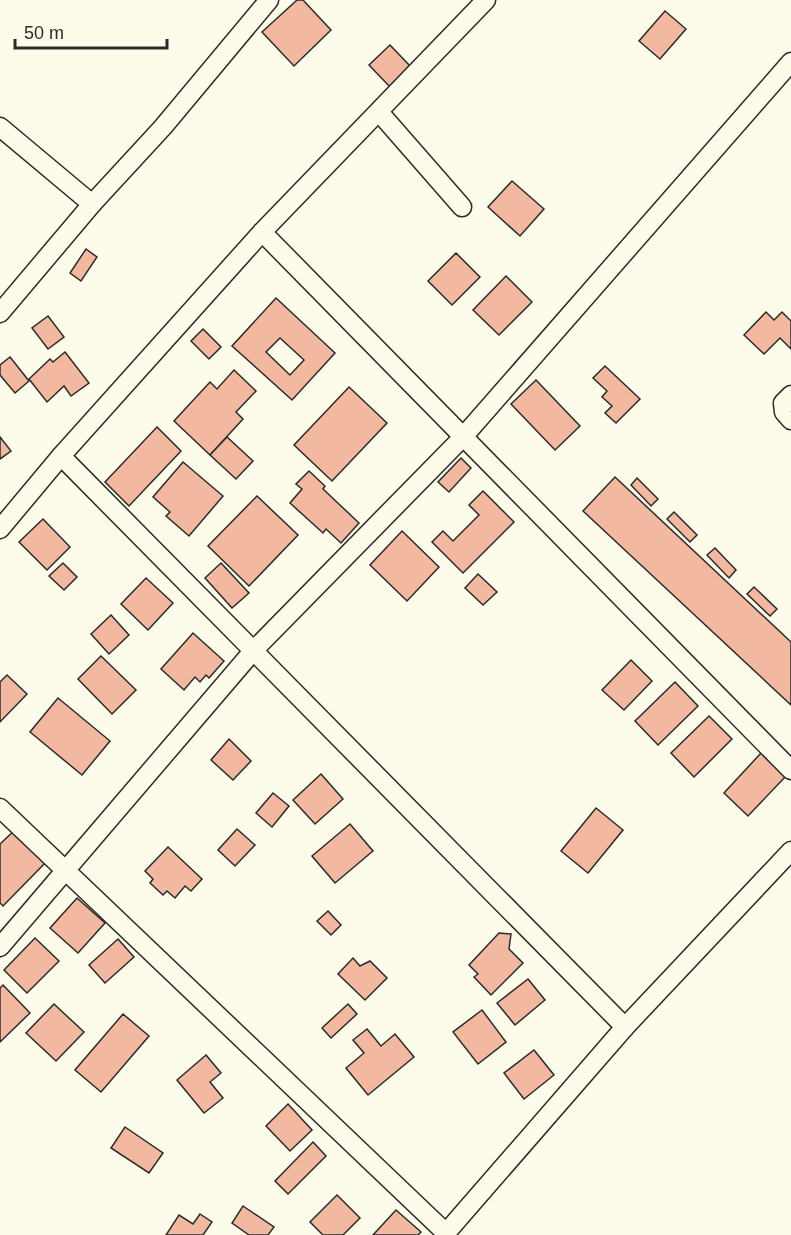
<svg xmlns="http://www.w3.org/2000/svg" width="791" height="1235" font-family="Helvetica,sans-serif">
<rect width="100%" height="100%" fill="#fdfbea"/>
<g fill="#f2b8a0" stroke="#2b2b2b" stroke-width="1.5" fill-rule="evenodd">
<path d="M297,0h6l28,30 -37,36 -32,-34z"/>
<path d="M665,11l21,18 -26,30 -21,-18z"/>
<path d="M390,45l21,22 -21,20 -21,-22z"/>
<path d="M512,181l32,28 -24,27 -32,-29z"/>
<path d="M86,249l11,8 -16,24 -11,-8z"/>
<path d="M456,253l24,24 -28,28 -24,-24z"/>
<path d="M506,276l26,26 -33,33 -26,-25z"/>
<path d="M276,298l59,55 -43,47 -60,-54zM280,338l24,22 -14,15 -24,-23z"/>
<path d="M766,312l8,8 8,-8 9,9v28l-11,-11 -16,16 -20,-19z"/>
<path d="M48,316l16,21 -16,12 -16,-21z"/>
<path d="M203,329l18,18 -12,12 -18,-18z"/>
<path d="M65,352l24,31 -18,13 -7,-10 -17,16 -18,-23 21,-20 3,3z"/>
<path d="M10,357l19,24 -14,12 -15,-18v-10z"/>
<path d="M605,366l35,33 -24,24 -11,-10 7,-7 -10,-9 5,-6 -14,-13z"/>
<path d="M234,370l22,21 -20,21 7,7 -33,36 -36,-34 36,-39 7,7z"/>
<path d="M536,380l44,46 -25,24 -44,-46z"/>
<path d="M349,387l38,36 -55,58 -38,-36z"/>
<path d="M157,427l24,24 -52,55 -24,-24z"/>
<path d="M0,437l11,14 -11,8z"/>
<path d="M227,437l26,24 -17,18 -26,-24z"/>
<path d="M461,458l10,10 -22,24 -11,-10z"/>
<path d="M183,462l40,34 -34,40 -23,-20 4,-4 -17,-15z"/>
<path d="M309,471l16,15 -2,3 36,34 -18,20 -15,-14 -3,4 -33,-30 12,-14 -6,-5z"/>
<path d="M615,477l176,165v63l-208,-194z"/>
<path d="M637,478l21,21 -7,7 -20,-21z"/>
<path d="M483,491l31,31 -51,51 -31,-31 11,-11 10,10 26,-26 -10,-10z"/>
<path d="M257,496l41,39 -49,51 -41,-40z"/>
<path d="M674,512l23,23 -7,7 -23,-23z"/>
<path d="M43,519l27,28 -23,23 -28,-28z"/>
<path d="M402,531l37,36 -32,34 -37,-36z"/>
<path d="M715,548l21,22 -7,8 -22,-23z"/>
<path d="M63,563l14,14 -13,13 -15,-14z"/>
<path d="M221,563l28,30 -17,15 -27,-30z"/>
<path d="M478,574l19,18 -14,13 -18,-17z"/>
<path d="M146,578l27,25 -25,27 -27,-26z"/>
<path d="M754,587l23,22 -7,7 -23,-22z"/>
<path d="M111,615l18,20 -20,19 -18,-20z"/>
<path d="M193,633l31,28 -15,17 -3,-3 -6,7 -5,-5 -11,13 -23,-21z"/>
<path d="M101,656l35,34 -24,24 -34,-35z"/>
<path d="M631,660l21,21 -28,29 -22,-20z"/>
<path d="M7,675l20,19 -27,28v-40z"/>
<path d="M675,682l23,24 -40,39 -23,-24z"/>
<path d="M58,698l52,43 -28,34 -52,-43z"/>
<path d="M709,716l23,23 -38,38 -23,-24z"/>
<path d="M229,739l22,22 -18,19 -22,-20z"/>
<path d="M761,753l25,23 -38,40 -24,-23z"/>
<path d="M321,774l22,25 -28,25 -22,-24z"/>
<path d="M273,793l16,13 -17,21 -16,-14z"/>
<path d="M596,808l27,22 -35,43 -27,-22z"/>
<path d="M350,824l23,27 -38,32 -23,-27z"/>
<path d="M16,829l32,31 -45,46 -3,-3v-59z"/>
<path d="M237,829l18,16 -20,21 -17,-16z"/>
<path d="M168,847l34,32 -11,12 -6,-5 -10,12 -8,-7 -4,4 -13,-12 3,-4 -8,-8z"/>
<path d="M77,898l28,25 -27,30 -28,-25z"/>
<path d="M328,911l13,14 -10,10 -14,-14z"/>
<path d="M499,933l12,1 -2,15 14,14 -32,32 -17,-18 4,-3 -9,-9z"/>
<path d="M35,938l24,23 -32,32 -23,-23z"/>
<path d="M118,939l16,18 -29,26 -16,-18z"/>
<path d="M353,958l7,8 10,-5 17,17 -22,22 -27,-26z"/>
<path d="M528,979l17,21 -30,25 -18,-22z"/>
<path d="M3,985l27,28 -30,29v-54z"/>
<path d="M54,1004l30,28 -28,29 -30,-28z"/>
<path d="M348,1004l9,10 -26,24 -9,-10z"/>
<path d="M482,1010l24,32 -28,22 -25,-32z"/>
<path d="M123,1014l26,22 -48,56 -26,-22z"/>
<path d="M367,1029l14,17 14,-12 19,23 -46,38 -22,-27 18,-15 -11,-13z"/>
<path d="M534,1050l20,25 -30,24 -20,-26z"/>
<path d="M206,1055l15,18 -11,9 13,16 -19,15 -27,-33z"/>
<path d="M288,1104l24,26 -22,21 -24,-25z"/>
<path d="M125,1127l38,26 -14,20 -38,-25z"/>
<path d="M313,1142l13,14 -38,38 -13,-13z"/>
<path d="M337,1195l23,23 -17,17h-20l-13,-13z"/>
<path d="M243,1206l31,21 -6,8h-19l-17,-12z"/>
<path d="M396,1210l25,22 -3,3h-45z"/>
<path d="M200,1214l12,8 -9,13h-37l13,-20 14,9z"/>
</g>
<g fill="none" stroke-linecap="round" stroke-linejoin="round">
<defs>
<g id="minor">
<path d="M379,112l83,95"/>
<path d="M0,127l92,77"/>
<path d="M262,232l529,538"/>
<path d="M0,313l92,-109 71,-77 106,-127"/>
<path d="M791,395l-8,8 1,9 7,8"/>
<path d="M61,456l564,571"/>
<path d="M0,529l61,-73 201,-224 224,-232"/>
<path d="M0,808l446,425 179,-206 166,-176"/>
<path d="M0,947l253,-296 210,-214 328,-375"/>
</g>
</defs>
<use href="#minor" stroke="#2b2b2b" stroke-width="21"/>
<use href="#minor" stroke="#fdfbea" stroke-width="18"/>
</g>
<path d="M15 39v9h152v-9" fill="none" stroke="#2b2b2b" stroke-width="3"/>
<text x="24" y="39" font-size="18" fill="#2b2b2b" stroke="#fdfbea" stroke-width="4.5" paint-order="stroke">50 m</text>
</svg>
